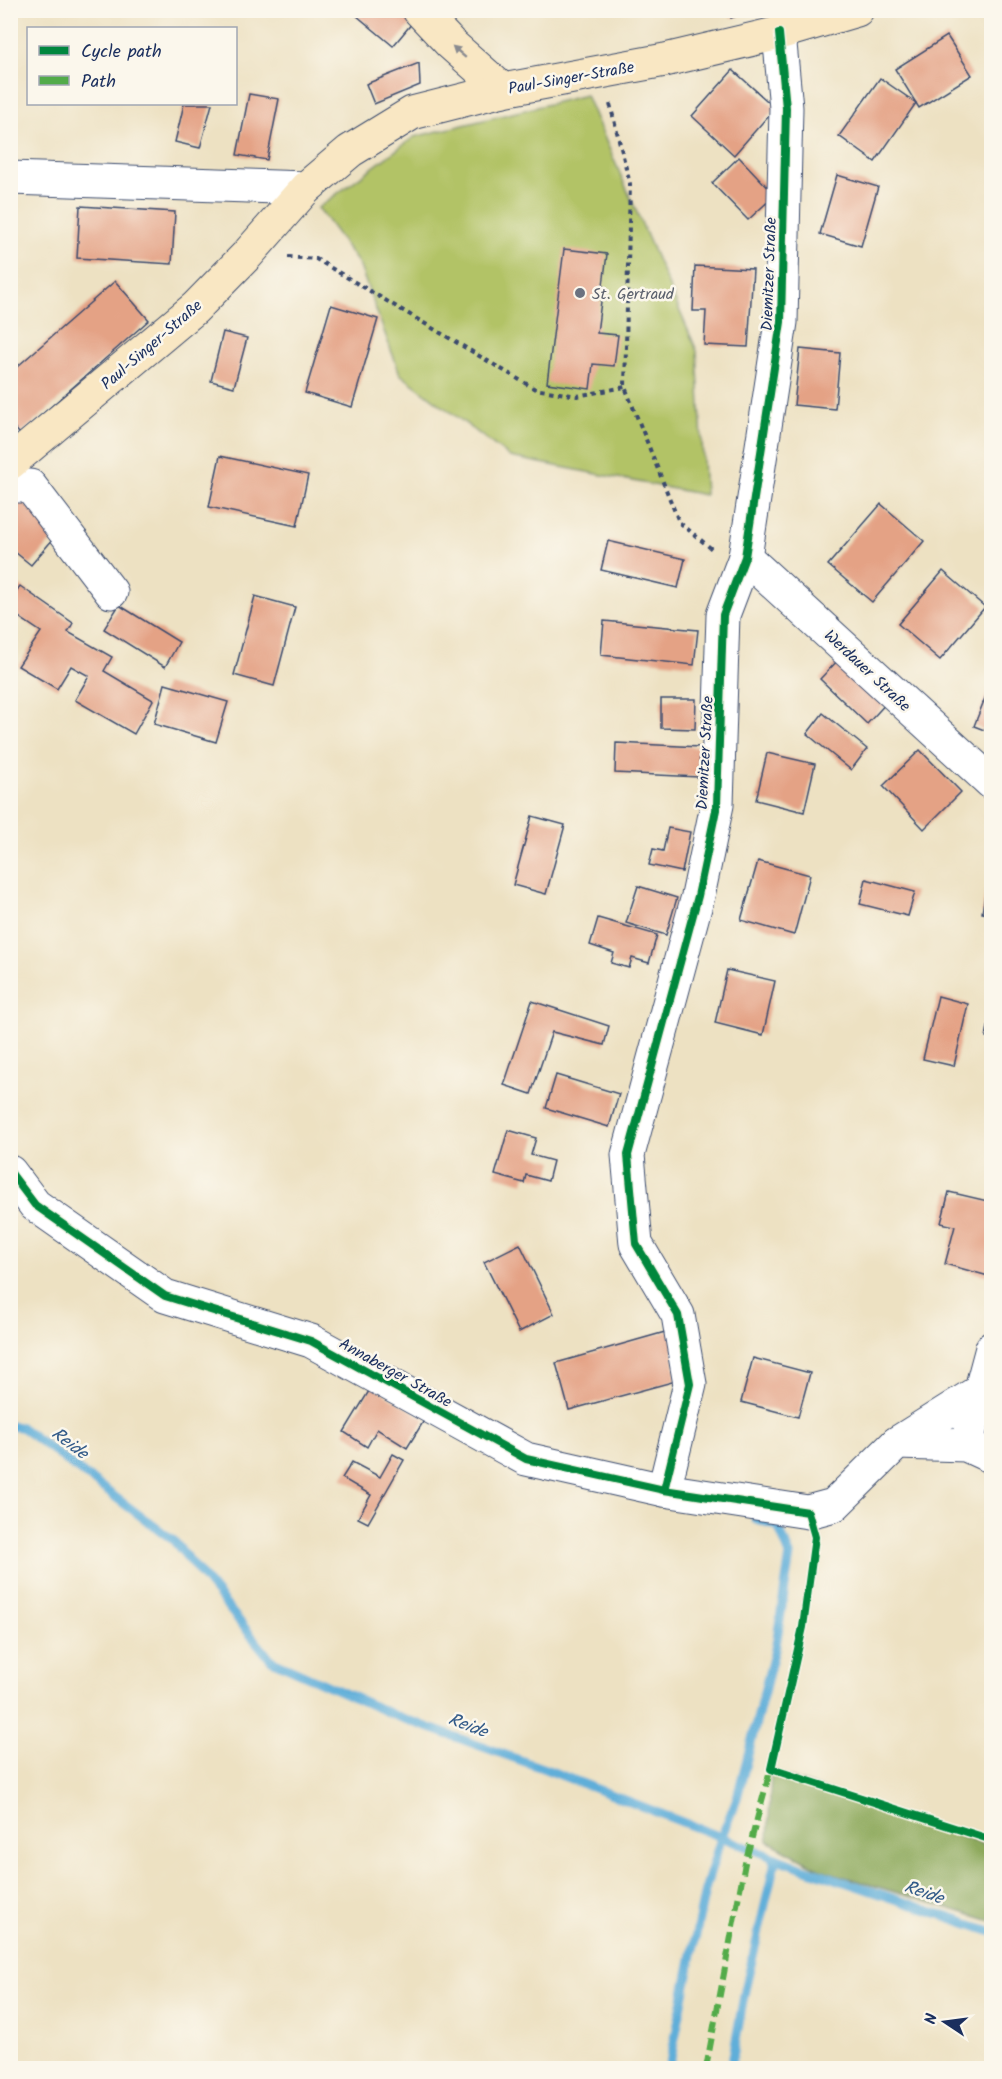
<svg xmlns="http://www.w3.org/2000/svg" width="1002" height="2079" font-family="Kalam,sans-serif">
<rect width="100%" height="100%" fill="#fbf7ec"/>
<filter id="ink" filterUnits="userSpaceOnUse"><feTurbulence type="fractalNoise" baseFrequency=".0167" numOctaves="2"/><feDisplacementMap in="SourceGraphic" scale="12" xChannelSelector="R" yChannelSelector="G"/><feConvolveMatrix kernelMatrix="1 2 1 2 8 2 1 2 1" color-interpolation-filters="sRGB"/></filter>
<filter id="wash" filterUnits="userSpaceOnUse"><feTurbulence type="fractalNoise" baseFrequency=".008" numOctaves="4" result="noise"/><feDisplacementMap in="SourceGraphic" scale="24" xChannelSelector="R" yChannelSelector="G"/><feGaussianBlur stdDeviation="1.35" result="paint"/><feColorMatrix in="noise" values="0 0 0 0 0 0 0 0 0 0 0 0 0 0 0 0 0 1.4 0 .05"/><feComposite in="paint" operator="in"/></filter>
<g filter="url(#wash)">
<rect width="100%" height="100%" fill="#ede1c2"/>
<path fill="#b2c366" stroke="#667962" stroke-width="1.5" d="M586,95l111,256 8,144 -195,-38 -110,-83 -41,-110 -41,-56 96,-71z"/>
<path fill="#8da95b" stroke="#546c5c" stroke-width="1.5" d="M771,1771l220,76v74l-169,-51 -54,-29z"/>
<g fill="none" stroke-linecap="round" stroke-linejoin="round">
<g stroke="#5faed9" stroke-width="9">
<path d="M10,1426l11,1 152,113 98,120 125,56 149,53 238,92 209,71"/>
<path d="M669,2068l36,-178 16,-52 16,-40 39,-153 14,-90 -12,-29 -22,-7"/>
<path d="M731,2068l14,-78 31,-132"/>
</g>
</g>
<g id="blocks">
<g fill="#e4a285">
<path d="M350,10h50l13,12 -20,24z"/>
<path d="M730,10h21v1l-20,7z"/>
<path d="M947,36l25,39 -53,33 -24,-39z"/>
<path d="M419,63l1,22 -46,19 -8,-20z"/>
<path d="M733,70l42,38 -41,47 -42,-39z"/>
<path d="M880,78l36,25 -41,59 -36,-26z"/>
<path d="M249,94l30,5 -12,61 -30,-5z"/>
<path d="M184,104h28l-12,44 -25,-6z"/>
<path d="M739,157l36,38 -27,25 -36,-37z"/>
<path d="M837,175l41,12 -17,59 -41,-12z"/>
<path d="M80,206l95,6 -3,52 -95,-6z"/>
<path d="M564,249l43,5 -10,79 21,2 -4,31 -21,-2 -3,25 -43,-6z"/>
<path d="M695,266l58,3 -5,78 -44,-2 2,-34h-13z"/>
<path d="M115,281l34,39 -129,114 -10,-11v-50z"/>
<path d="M331,305l47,14 -26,88 -47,-14z"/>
<path d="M223,332l24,6 -13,49 -23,-6z"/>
<path d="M800,349l40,4 -5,56 -41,-4z"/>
<path d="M220,456l88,19 -11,51 -88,-19z"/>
<path d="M14,493l45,39 -28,33 -21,-17v-51z"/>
<path d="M881,504l43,37 -52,61 -44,-37z"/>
<path d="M608,541l77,18 -7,29 -77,-18z"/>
<path d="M943,571l42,36 -45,53 -42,-36z"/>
<path d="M20,586l53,37 -5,9 44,25 -8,14 49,29 -19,34 -59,-34 14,-24 -18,-10 -14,23 -39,-23 23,-34 -31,-21v-11z"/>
<path d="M255,596l40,11 -21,79 -40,-11z"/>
<path d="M119,605l60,37 -14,25 -61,-38z"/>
<path d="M604,621l94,9 -4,35 -93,-10z"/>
<path d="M843,655l47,44 -23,25 -47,-45z"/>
<path d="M991,683h1v50l-18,-7z"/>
<path d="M165,684l63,18 -12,40 -62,-18z"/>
<path d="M661,699h35l-1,30 -34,-1z"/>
<path d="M823,713l44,36 -16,21 -44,-36z"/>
<path d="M616,743l84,4 -1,30 -84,-4z"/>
<path d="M920,750l41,42 -37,37 -41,-43z"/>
<path d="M767,753l48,11 -11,48 -48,-12z"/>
<path d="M532,816l33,9 -19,69 -33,-9z"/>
<path d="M668,828l22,4 -8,40 -33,-7 4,-16 10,2z"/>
<path d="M758,861l52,14 -16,60 -53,-15z"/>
<path d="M866,879l49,13 -7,24 -48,-12z"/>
<path d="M987,883l5,1v31l-10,-2z"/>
<path d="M638,886l39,12 -11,37 -40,-12z"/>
<path d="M598,918l59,17 -8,28 -17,-5 -3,10 -18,-5 3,-10 -24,-8z"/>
<path d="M727,970l48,11 -12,54 -48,-12z"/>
<path d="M938,996l30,8 -14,62 -31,-7z"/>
<path d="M532,1001l77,25 -5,19 -52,-13 -21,62 -27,-9z"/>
<path d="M990,1017h2v22l-6,-2z"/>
<path d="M556,1075l63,19 -10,33 -63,-19z"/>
<path d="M508,1130l28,8 -5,17 22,6 -5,20 -22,-6 -2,8 -29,-8z"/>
<path d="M949,1192l43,10v75l-47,-13 10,-38 -14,-3z"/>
<path d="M520,1244l34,70 -35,18 -35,-70z"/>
<path d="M672,1330l4,51 -107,29 -13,-47z"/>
<path d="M753,1358l57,15 -12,44 -57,-15z"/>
<path d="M372,1386l53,33 -18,29 -30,-19 -10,18 -23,-15z"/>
<path d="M393,1454l11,6 -36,63 -10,-5 13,-23 -29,-17 10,-16 28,15z"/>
</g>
</g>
</g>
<g filter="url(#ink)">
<use href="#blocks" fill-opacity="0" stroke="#3a4a6d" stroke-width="1.5"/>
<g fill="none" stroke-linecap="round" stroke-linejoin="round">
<defs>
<g id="street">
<path d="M10,178l296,10"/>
<path d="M10,486h20l81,106"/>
<path d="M745,557l247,226"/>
<path d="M10,1172l25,33 130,91 146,45 215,118 138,31 144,22 26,-7 63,-62 69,2 26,12"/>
<path d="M897,1443l81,-51"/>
<path d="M966,1445l26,-97"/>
<path d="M664,1490l26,-106 -12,-69 -42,-71 -8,-89 70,-259 19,-91 6,-190 22,-58 36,-235 5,-214 -7,-75"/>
</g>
<g id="secondary">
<path d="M419,10l32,34 52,46"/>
<path d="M10,463l185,-155 52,-53 59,-67 44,-37 62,-38 91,-23 162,-30 114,-27 78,-23"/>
</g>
</defs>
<use href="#street" stroke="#3a4a6d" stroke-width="35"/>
<use href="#secondary" stroke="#3a4a6d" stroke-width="35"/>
<g stroke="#3a4a6d" stroke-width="4" stroke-dasharray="4.5 4.5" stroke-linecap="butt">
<path d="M610,104l20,80 -5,203 54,135 34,28"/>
<path d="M288,257l28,2 219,130 42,7 48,-9"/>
</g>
<use href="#street" stroke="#fff" stroke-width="33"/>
<use href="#secondary" stroke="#f9e7c3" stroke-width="33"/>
<path stroke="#52ab49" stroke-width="6" stroke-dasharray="12 6" stroke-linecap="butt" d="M706,2068l39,-205 27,-99"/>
<defs>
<g id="cycleway">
<path d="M10,1172l25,33 130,91 146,45 215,118 138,31 144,22 7,25 -12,90 -32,142 221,71"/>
<path d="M664,1490l26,-106 -12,-69 -42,-71 -8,-89 70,-259 19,-91 6,-190 22,-58 36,-235 5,-214 -7,-75"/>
</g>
</defs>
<use href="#cycleway" stroke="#fbf7ec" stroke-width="11"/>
<use href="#cycleway" stroke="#00873e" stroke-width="8"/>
</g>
<defs><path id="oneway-solid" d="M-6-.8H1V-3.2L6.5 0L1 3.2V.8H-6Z" transform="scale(1.5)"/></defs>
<use fill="#8a8b90" href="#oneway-solid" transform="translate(459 52) rotate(-139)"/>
</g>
<circle fill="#6b7280" stroke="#fbf7ec" stroke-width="2" cx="580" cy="293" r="6"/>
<g text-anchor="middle" stroke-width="5" stroke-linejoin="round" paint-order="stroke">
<g font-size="16" fill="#1b2f5e" stroke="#fbf7ec">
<text transform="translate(571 77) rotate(-10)" y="6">Paul-Singer-Straße</text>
<text transform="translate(768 274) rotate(-88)" y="6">Diemitzer Straße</text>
<text transform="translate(151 344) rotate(-41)" y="6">Paul-Singer-Straße</text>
<text transform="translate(868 670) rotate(43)" y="6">Werdauer Straße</text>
<text transform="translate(704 753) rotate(-87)" y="6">Diemitzer Straße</text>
<text transform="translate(396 1372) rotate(29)" y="6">Annaberger Straße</text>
</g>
<g font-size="16" fill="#5b616d" stroke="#fbf7ec" text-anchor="start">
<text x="592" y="299">St. Gertraud</text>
</g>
<g font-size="18" font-style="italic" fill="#335b89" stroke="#fbf7ec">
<text transform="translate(70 1443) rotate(37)" y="6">Reide</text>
<text transform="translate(468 1725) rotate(21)" y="6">Reide</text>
<text transform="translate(924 1892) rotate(19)" y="6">Reide</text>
</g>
</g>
<rect width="1002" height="2079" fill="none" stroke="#fbf7ec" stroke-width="36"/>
<rect x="27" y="27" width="210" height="78" fill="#fbf7ec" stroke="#a1a7b3" stroke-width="1.5"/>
<rect x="39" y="46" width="30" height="9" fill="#00873e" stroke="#a1a7b3" stroke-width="1.5"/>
<text x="81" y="57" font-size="18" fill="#1b2f5e">Cycle path</text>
<rect x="39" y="76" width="30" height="9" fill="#52ab49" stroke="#a1a7b3" stroke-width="1.5"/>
<text x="81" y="87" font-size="18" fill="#1b2f5e">Path</text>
<g transform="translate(945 2022) rotate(283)" stroke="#fbf7ec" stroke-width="4.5" paint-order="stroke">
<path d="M0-4.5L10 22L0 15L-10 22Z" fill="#1b2f5e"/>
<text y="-9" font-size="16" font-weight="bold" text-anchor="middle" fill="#1b2f5e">N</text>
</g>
</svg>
